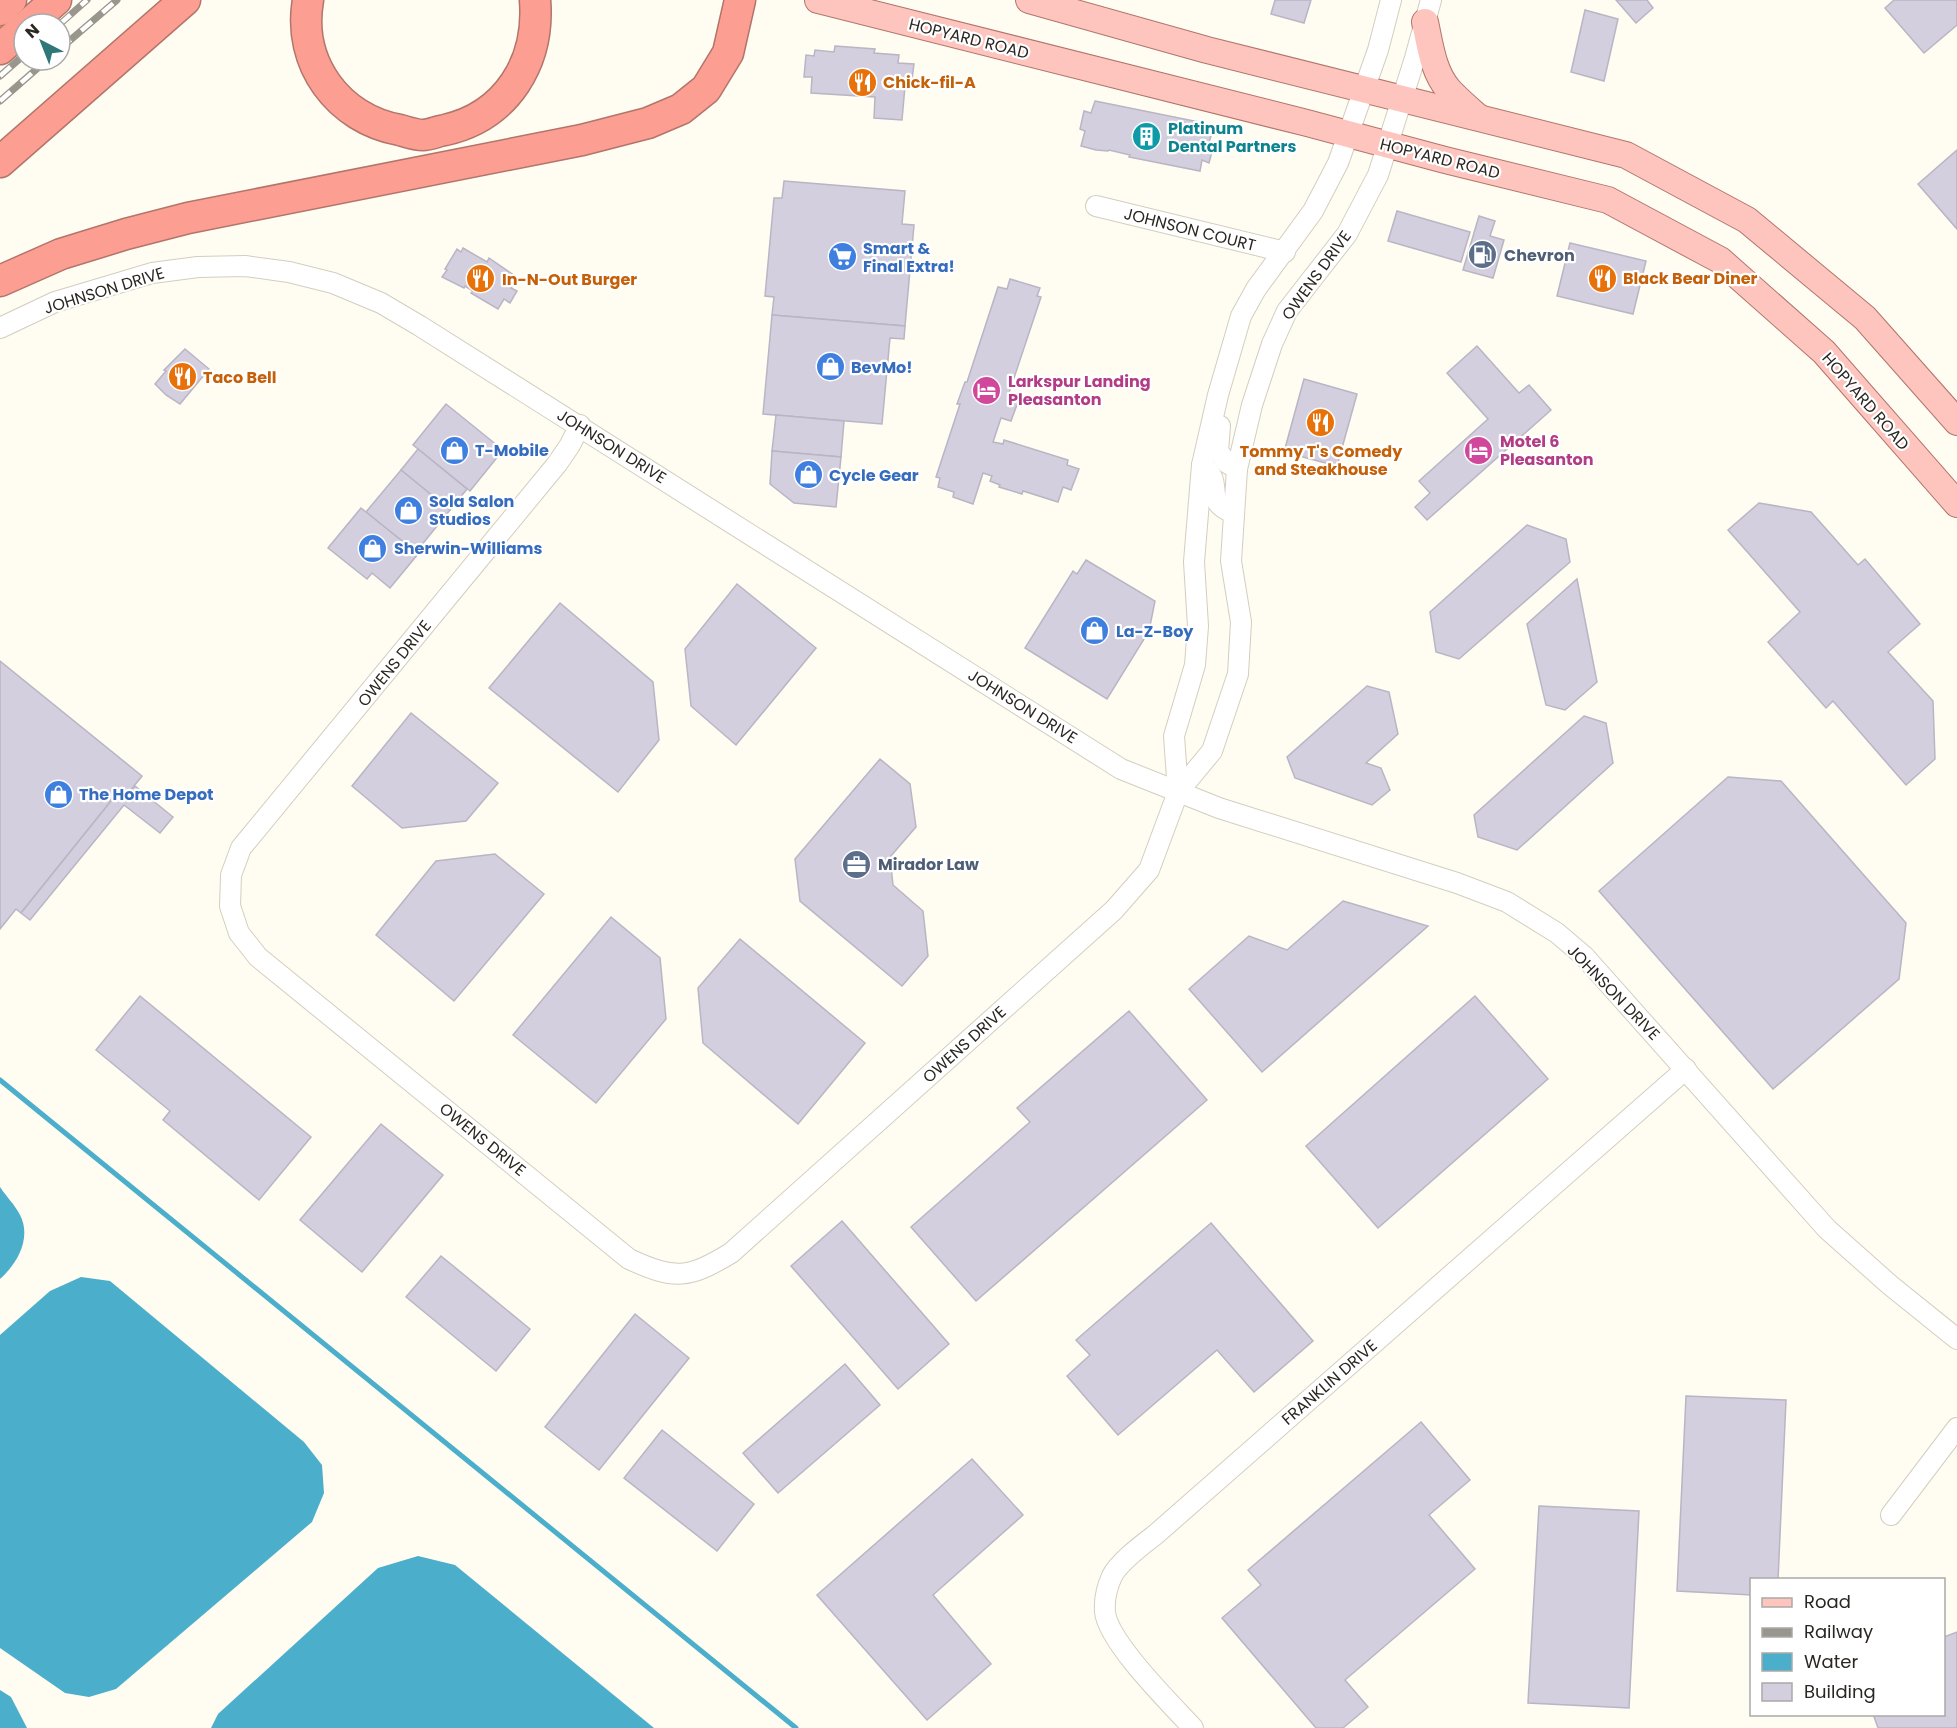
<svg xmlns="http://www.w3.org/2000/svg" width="1957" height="1728" font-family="Poppins,sans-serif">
<rect width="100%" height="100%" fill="#fffcf2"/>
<g fill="#4baeca">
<path d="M0,1187c6,9 15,18 20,28 12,23 -3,49 -20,64z"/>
<path d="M81,1277l29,4 194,161 18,23 2,28 -12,29 -196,167 -27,8 -24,-4 -65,-45v-313l50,-44z"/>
<path d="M418,1556l37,9 199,163h-443l7,-14 160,-146z"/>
<path d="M0,1690l11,7 16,31h-27z"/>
</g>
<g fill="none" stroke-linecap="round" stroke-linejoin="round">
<path stroke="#4baeca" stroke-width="5" d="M0,1080l796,648"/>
</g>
<g fill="#d3cfde" stroke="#b9b5c4" stroke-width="1.5">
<path d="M1275,0h36l-7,23 -33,-9z"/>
<path d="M1616,0h31l6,8 -17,15z"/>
<path d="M1894,0h63v25l-33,28 -39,-45z"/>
<path d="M1585,10l33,9 -14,62 -33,-9z"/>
<path d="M835,46l40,3 -1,4 25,2 -1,8 16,1 -3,23 -6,-1 -3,34 -28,-2 1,-21 -64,-4 1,-16h-8l2,-22 8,1 1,-6 19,2z"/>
<path d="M1095,101l119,24 -5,18 5,1 -5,19 -7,-3 -2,11 -71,-14 1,-2 -21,-5 -1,1 -12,-1 -15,-4 4,-15 -5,-2 4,-18 7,2z"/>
<path d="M1957,150v79l-39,-45z"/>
<path d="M784,181l121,10 -3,33 12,1 -9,101 -133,-11 2,-18 -9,-1 9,-98h8z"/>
<path d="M1397,211l73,21 -9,30 -73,-21z"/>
<path d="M1479,216l16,5 -5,15 14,4 -11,38 -30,-8z"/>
<path d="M1570,243l76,18 -13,53 -76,-18z"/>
<path d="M463,248l24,14 2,-4 29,20 -7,10 6,3 -7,12 -6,-4 -6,10 -27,-16 2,-2 -8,-5 -1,2 -22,-11 5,-7 -2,-1 12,-20 4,3z"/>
<path d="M1010,279l30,9 -3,8 4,1 -33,99 11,3 -8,22 -10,-3 -8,24 10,2 1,-4 64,20 -1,5 12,4 -8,21 -8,-3 -5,15 -35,-11 -1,3 -23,-7 1,-2 -10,-4 2,-5 -9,-3 -10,31 -20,-7 1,-5 -16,-5 2,-9 -4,-1 24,-73h-3l8,-22h2l31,-95 9,2z"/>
<path d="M772,315l133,11 -1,13 -14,-1 -8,86 -119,-10z"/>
<path d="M1477,346l42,47 10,-8 22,25 -124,110 -12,-13 15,-14 -11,-12 69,-62 -41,-46z"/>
<path d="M185,349l24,20 -29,35 -14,-9 -11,-11 11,-13 -2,-1z"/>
<path d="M1304,379l53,15 -20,72 -53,-14z"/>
<path d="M446,404l57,46 -33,41 -57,-46z"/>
<path d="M776,415l68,6 -3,36 -69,-6z"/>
<path d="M418,449l49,40 -17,21 -49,-40z"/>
<path d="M772,451l69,6 -5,50 -42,-4 -24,-19z"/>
<path d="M401,470l49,40 -34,42 -50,-40z"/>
<path d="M1759,503l52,9 47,53 7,-6 55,65 -32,28 45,49 2,58 -29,26 -73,-84 -7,7 -58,-66 32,-30 -72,-82z"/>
<path d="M361,508l57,46 -28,34 -18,-15 -5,6 -39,-31z"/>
<path d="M1527,525l39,14 4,23 -111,97 -23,-7 -6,-40z"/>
<path d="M1086,560l69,41 -6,30 -42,68 -82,-51 48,-77 4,3z"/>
<path d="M1577,579l20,103 -32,28 -19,-5 -19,-81z"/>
<path d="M737,584l79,64 -80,97 -45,-39 -6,-57z"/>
<path d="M560,603l93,79 6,58 -41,52 -129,-104z"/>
<path d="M0,661l142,115 -16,20 -7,-5 -98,122 -5,-4 -16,20z"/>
<path d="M1367,686l22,6 9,42 -32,29 15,5 9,22 -18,15 -77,-27 -8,-21z"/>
<path d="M411,713l87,70 -32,38 -64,7 -50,-42z"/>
<path d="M1584,716l22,7 7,40 -96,87 -39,-13 -4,-22z"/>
<path d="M880,759l30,25 6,43 -26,30 3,28 30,26 5,45 -26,30 -102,-85 -5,-42z"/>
<path d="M1728,777l53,4 125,142 -7,56 -126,110 -174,-198z"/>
<path d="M135,786l38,31 -13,16 -36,-28 -94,115 -9,-7 98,-122 7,5z"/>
<path d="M495,854l49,40 -90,107 -78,-66 60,-74z"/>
<path d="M1343,901l85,25 -166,146 -73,-83 60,-53 38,14z"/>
<path d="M611,917l49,41 6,61 -70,84 -83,-68z"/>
<path d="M740,939l125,104 -67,81 -95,-81 -5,-55z"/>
<path d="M140,996l171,141 -52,63 -96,-80 7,-9 -74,-61z"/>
<path d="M1475,996l73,83 -170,149 -72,-82z"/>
<path d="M1129,1011l78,89 -231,201 -65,-74 119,-105 -13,-14z"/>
<path d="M381,1124l62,51 -81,97 -62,-52z"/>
<path d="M842,1221l107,123 -51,45 -107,-123z"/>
<path d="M1211,1223l102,118 -59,51 -37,-42 -99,85 -51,-59 23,-21 -14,-15z"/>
<path d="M441,1256l89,73 -34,42 -90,-74z"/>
<path d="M635,1314l54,44 -90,112 -54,-43z"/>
<path d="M845,1364l35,41 -102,88 -35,-40z"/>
<path d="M1686,1396l100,4 -8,180h-26v15l-75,-4z"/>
<path d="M1421,1422l49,58 -41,35 46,54 -130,111 23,27 -25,21h-27l-94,-110 39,-33 -13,-15z"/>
<path d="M662,1430l92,74 -37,47 -93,-73z"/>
<path d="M972,1459l51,56 -90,80 58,69 -64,56 -110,-125z"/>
<path d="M1539,1506l100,5 -10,197 -101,-5z"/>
<path d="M1957,1632v96h-79l-5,-14h71v-77z"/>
</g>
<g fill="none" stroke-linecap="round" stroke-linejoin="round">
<defs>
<g id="minor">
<path d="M1096,206l189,46"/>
<path d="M0,328l55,-26 97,-29 46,-6 47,-1 44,6 44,11 48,20 39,23 701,443 98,39 238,75 50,19 50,31 27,23 243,273 63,56 67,54"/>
<path d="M580,425l-10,20 -13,19 -316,384 -10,27 -1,31 9,27 19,24 371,302c46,21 59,20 102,-6l383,-343 35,-40 29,-78 34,-41 26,-77 3,-52 -10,-61 6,-92 15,-64 20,-61 15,-33 60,-77 31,-59 37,-117 16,-58"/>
<path d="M1220,426l-2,25 9,12 10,6"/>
<path d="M1202,465c24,18 -1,37 32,48"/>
<path d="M1178,792l-4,-56 21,-71 3,-39 -4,-64 8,-97 16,-70 23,-79 15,-27 57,-78 25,-48 40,-113 13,-50"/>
<path d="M1891,1515l66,-87"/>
<path d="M1193,1728c-22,-24 -85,-86 -88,-116 -1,-12 2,-25 7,-36 7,-14 30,-31 43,-41l531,-466"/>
</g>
<g id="major">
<path d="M818,0l489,123 138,37 163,40 112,60 104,92 133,152"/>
<path d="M1029,0l178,50 419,105 121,65 118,98 92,104"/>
<path d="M1425,22c5,23 8,50 24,68 9,10 19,18 29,27"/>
</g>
<g id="highway">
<path d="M308,0c-11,63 30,119 92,130 7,2 15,5 23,5 7,0 15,-4 22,-5 62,-14 95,-68 90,-130"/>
<path d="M0,10l11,-10"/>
<path d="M29,24l27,-24"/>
<path d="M0,49l24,-21"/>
<path d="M0,162l185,-162"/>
<path d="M0,281l61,-27 65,-20 62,-16 394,-78 66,-17 33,-14 25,-20 22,-36 12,-53"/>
</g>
</defs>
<use href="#minor" stroke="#d3cebe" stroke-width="22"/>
<use href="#major" stroke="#b2756b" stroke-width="28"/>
<use href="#highway" stroke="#b2756b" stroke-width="33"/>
<use href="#minor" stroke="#fff" stroke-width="20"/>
<use href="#major" stroke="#fdc5be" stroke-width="26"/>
<use href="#highway" stroke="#fc9f92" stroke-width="30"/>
<defs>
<g id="rail">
<path d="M60,24l27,-24"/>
<path d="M60,49l57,-49"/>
<path d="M0,76l24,-21"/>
<path d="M0,101l47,-41"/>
</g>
</defs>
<use href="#rail" stroke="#99968e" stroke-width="7"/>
<use href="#rail" stroke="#fff" stroke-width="4.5" stroke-dasharray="14" stroke-linecap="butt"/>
</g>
<defs>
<symbol id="restaurant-disc" viewBox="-11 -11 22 22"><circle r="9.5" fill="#e8710a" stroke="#fff"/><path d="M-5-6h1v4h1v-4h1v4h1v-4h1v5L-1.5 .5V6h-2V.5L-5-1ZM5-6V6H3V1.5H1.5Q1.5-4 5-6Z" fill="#fff"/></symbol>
<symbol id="building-disc" viewBox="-11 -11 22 22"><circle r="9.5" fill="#0f9aa8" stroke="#fff"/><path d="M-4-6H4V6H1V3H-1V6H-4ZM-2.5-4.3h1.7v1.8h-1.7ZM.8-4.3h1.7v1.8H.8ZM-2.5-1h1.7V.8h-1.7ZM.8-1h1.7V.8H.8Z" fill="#fff"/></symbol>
<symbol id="fuel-disc" viewBox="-11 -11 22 22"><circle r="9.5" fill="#5c6f8a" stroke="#fff"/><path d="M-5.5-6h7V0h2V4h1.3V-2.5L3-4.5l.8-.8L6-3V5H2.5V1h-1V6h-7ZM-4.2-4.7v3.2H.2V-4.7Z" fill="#fff"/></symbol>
<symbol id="supermarket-disc" viewBox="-11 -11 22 22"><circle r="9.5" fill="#3f7fe0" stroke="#fff"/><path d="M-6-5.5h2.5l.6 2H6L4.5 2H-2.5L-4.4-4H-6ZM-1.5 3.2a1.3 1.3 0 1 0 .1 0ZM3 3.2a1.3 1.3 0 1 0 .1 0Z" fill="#fff"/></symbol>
<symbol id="shop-disc" viewBox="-11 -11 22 22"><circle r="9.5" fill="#3f7fe0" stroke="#fff"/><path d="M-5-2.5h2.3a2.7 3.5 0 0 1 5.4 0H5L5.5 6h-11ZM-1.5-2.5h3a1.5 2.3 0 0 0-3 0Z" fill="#fff"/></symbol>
<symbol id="hotel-disc" viewBox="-11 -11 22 22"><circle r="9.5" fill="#d1479c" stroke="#fff"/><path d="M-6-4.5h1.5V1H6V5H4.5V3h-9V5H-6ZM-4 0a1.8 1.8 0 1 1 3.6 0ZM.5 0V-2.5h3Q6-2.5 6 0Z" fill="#fff"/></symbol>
<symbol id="office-disc" viewBox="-11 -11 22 22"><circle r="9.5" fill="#5c6f8a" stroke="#fff"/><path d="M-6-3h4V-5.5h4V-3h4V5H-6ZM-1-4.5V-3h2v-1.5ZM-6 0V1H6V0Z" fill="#fff"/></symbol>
</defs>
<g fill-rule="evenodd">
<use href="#restaurant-disc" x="846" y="66" width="33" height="33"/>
<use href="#building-disc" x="1130" y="120" width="33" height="33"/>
<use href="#fuel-disc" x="1466" y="238" width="33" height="33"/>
<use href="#supermarket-disc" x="826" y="240" width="33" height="33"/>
<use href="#restaurant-disc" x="1586" y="262" width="33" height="33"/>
<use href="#restaurant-disc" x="464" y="262" width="33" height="33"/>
<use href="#shop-disc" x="814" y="350" width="33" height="33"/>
<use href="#restaurant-disc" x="166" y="360" width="33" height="33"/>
<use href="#hotel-disc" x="970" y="374" width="33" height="33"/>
<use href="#restaurant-disc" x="1304" y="406" width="33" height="33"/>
<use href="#shop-disc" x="438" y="434" width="33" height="33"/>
<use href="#hotel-disc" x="1462" y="434" width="33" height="33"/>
<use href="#shop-disc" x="792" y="458" width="33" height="33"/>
<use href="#shop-disc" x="392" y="494" width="33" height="33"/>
<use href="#shop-disc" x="356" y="532" width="33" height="33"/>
<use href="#shop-disc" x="1078" y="614" width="33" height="33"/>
<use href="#shop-disc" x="42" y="778" width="33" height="33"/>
<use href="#office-disc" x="840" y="848" width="33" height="33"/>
</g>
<g text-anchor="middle" stroke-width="4.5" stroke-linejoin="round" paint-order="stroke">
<g font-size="16" fill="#2a2722" stroke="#fff">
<text transform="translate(969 38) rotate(14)" y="6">HOPYARD ROAD</text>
<text transform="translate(1440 158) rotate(14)" y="6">HOPYARD ROAD</text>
<text transform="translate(1190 229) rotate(14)" y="6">JOHNSON COURT</text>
<text transform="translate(1316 275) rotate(-54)" y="6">OWENS DRIVE</text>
<text transform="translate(104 290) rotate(-17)" y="6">JOHNSON DRIVE</text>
<text transform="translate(1866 401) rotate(49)" y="6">HOPYARD ROAD</text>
<text transform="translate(612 446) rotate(32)" y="6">JOHNSON DRIVE</text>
<text transform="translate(394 663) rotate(-51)" y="6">OWENS DRIVE</text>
<text transform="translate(1023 706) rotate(32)" y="6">JOHNSON DRIVE</text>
<text transform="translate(1614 992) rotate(46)" y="6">JOHNSON DRIVE</text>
<text transform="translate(964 1044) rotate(-42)" y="6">OWENS DRIVE</text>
<text transform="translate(483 1139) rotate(39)" y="6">OWENS DRIVE</text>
<text transform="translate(1329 1382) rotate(-41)" y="6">FRANKLIN DRIVE</text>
</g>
<g font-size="16" font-weight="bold" fill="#c56008" stroke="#fff" text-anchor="start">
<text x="883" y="88">Chick-fil-A</text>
<text x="1623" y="284">Black Bear Diner</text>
<text x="502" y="285">In-N-Out Burger</text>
<text x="203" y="383">Taco Bell</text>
<text x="1321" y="457" text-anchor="middle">Tommy T's Comedy<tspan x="1321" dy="18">and Steakhouse</tspan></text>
</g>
<g font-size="16" font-weight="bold" fill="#0d838f" stroke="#fff" text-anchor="start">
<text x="1168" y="134">Platinum<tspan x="1168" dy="18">Dental Partners</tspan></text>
</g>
<g font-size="16" font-weight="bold" fill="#366cbe" stroke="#fff" text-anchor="start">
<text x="863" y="254">Smart &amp;<tspan x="863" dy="18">Final Extra!</tspan></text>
<text x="851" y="373">BevMo!</text>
<text x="475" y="456">T-Mobile</text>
<text x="829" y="481">Cycle Gear</text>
<text x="429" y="507">Sola Salon<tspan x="429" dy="18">Studios</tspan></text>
<text x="394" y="554">Sherwin-Williams</text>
<text x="1116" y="637">La-Z-Boy</text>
<text x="79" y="800">The Home Depot</text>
</g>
<g font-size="16" font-weight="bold" fill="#4e5e75" stroke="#fff" text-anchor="start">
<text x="1504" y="261">Chevron</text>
<text x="878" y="870">Mirador Law</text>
</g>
<g font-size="16" font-weight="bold" fill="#b23c85" stroke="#fff" text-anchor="start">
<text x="1008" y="387">Larkspur Landing<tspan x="1008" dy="18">Pleasanton</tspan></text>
<text x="1500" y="447">Motel 6<tspan x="1500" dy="18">Pleasanton</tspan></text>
</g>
</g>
<rect x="1750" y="1578" width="195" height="138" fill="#ffffff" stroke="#aaa9a7" stroke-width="1.5"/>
<rect x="1762" y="1598" width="30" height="9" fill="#fdc5be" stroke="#aaa9a7" stroke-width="1.5"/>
<text x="1804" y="1608" font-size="18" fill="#2a2722">Road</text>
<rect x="1762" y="1628" width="30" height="9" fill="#99968e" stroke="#aaa9a7" stroke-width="1.5"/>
<text x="1804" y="1638" font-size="18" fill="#2a2722">Railway</text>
<rect x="1762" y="1653" width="30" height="18" fill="#4baeca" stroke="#aaa9a7" stroke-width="1.5"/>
<text x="1804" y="1668" font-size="18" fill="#2a2722">Water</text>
<rect x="1762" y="1683" width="30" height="18" fill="#d3cfde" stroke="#aaa9a7" stroke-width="1.5"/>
<text x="1804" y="1698" font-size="18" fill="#2a2722">Building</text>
<g transform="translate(42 42) rotate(318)"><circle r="28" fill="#ffffff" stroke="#aaa9a7" stroke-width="1.5"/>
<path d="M0-4.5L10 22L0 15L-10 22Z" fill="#2f7877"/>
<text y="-9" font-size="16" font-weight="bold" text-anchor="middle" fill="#2a2722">N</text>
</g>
</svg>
